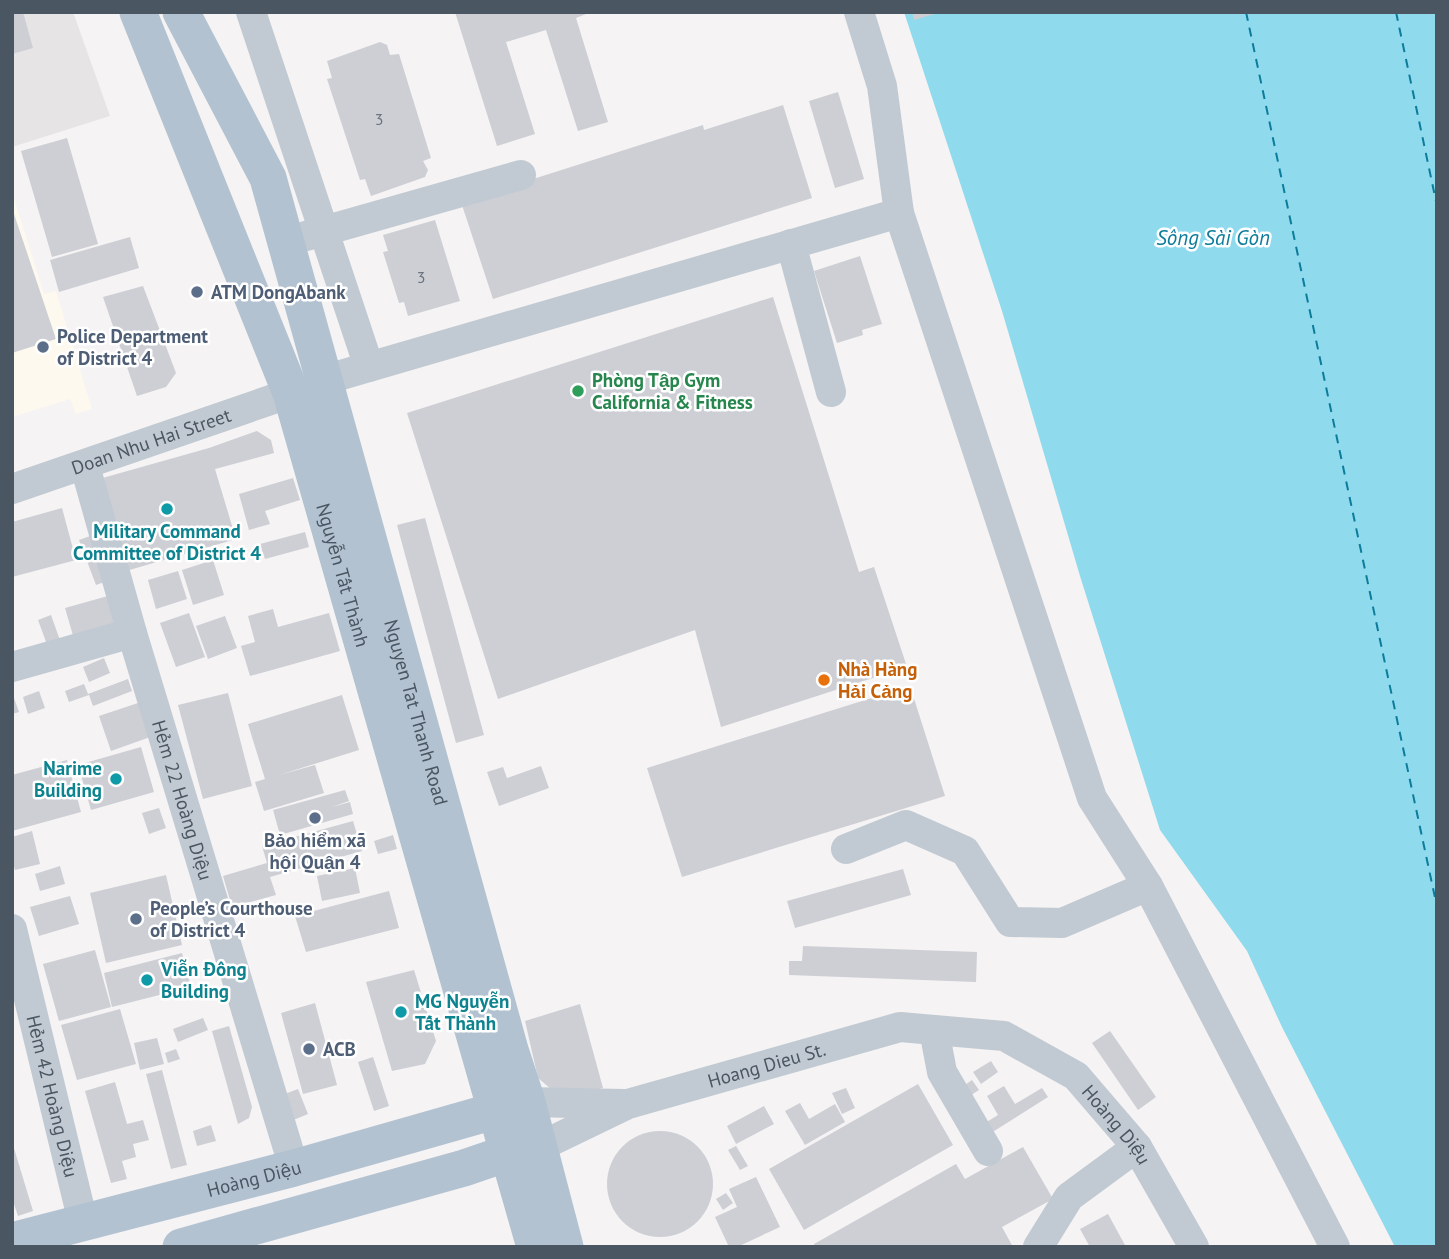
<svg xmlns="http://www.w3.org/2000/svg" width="1449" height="1259" font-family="'PT Sans',sans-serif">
<rect width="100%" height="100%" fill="#f5f3f3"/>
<path fill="#fdf9ef" d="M12,192l32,102 12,-3 36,118 -16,5 -6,-15 -58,18z"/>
<path fill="#e6e4e5" d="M12,12h61l37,104 -98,31z"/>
<path fill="#90daee" d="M904,12h533v1235h-42l-113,-220 -35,-76 -87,-121 -80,-254 -78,-265z"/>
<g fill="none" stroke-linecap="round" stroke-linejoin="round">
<g stroke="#0c7c9b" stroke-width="2" stroke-dasharray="9 7" stroke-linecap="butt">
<path d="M1246,12l191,895"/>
<path d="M1396,12l41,194"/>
</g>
</g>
<g fill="#cdcfd5">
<path d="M12,12h11l10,36 -21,6z"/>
<path d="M455,12h136l-15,6 32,104 -30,9 -32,-101 -40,12 29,92 -38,12z"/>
<path d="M912,12h26v1l-24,7z"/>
<path d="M380,42l7,3 3,10 9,-1 32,104 -8,3 5,9 -3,7 -54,19 -6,-17 -5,1 -33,-101 5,-1 -5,-17z"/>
<path d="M838,92l26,87 -29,9 -26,-87z"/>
<path d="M783,105l29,93 -319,101 -32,-97 242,-77 1,5z"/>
<path d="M67,138l31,106 -46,13 -31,-106z"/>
<path d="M12,208l44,131 -44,14z"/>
<path d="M435,220l25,81 -52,15 -4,-14 -5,1 -16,-51 5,-1 -5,-16z"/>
<path d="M130,237l9,31 -80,24 -9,-32z"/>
<path d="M860,256l22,68 -20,6 1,5 -26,8 -23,-72z"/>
<path d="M143,286l33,87 -10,14 -29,9 -34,-99z"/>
<path d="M773,297l86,275 15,-5 33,100 -186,60 -26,-97 -197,69 -91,-286z"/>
<path d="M257,431l14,9 3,13 -59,16 21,70 -110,32 -27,-92 110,-31z"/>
<path d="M293,478l7,22 -35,11 5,13 -21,6 -10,-36z"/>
<path d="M62,508l14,52 -64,17v-55z"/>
<path d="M425,518l59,217 -28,8 -59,-218z"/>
<path d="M305,532l4,15 -44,12 -5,-15z"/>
<path d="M93,535l17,45 -14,5 -17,-45z"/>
<path d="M213,560l11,35 -31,10 -11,-35z"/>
<path d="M178,571l9,28 -31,10 -8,-29z"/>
<path d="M115,594l8,32 -49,13 -9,-31z"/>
<path d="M273,609l5,18 51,-14 11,38 -90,25 -9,-30 14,-4 -7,-26z"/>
<path d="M189,613l16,44 -29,10 -16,-44z"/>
<path d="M51,615l11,31 -13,4 -11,-30z"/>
<path d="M225,616l12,32 -29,11 -12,-33z"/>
<path d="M104,658l6,15 -21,9 -6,-15z"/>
<path d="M128,679l4,12 -39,15 -4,-11 -20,7 -4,-11 19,-7 4,10z"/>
<path d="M910,686l35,110 -263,81 -35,-109z"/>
<path d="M39,691l6,17 -17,6 -5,-17z"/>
<path d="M228,693l24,93 -49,13 -25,-94z"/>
<path d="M342,695l17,55 -80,25 36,-10 9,28 -60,18 -9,-29 10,-3 -17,-55z"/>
<path d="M14,698l5,14 -7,2v-15z"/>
<path d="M141,702l12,34 -42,15 -12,-35z"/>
<path d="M141,747l13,45 -63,18 -13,-45z"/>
<path d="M67,760l14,52 -69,19v-56z"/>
<path d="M541,766l8,22 -50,18 -12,-34 16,-5 4,11z"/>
<path d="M345,790l4,11 -17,6 18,-5 3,12 -73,21 -7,-25z"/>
<path d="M159,808l7,20 -17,6 -7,-21z"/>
<path d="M353,821l9,30 -92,26 6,18 -44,12 -9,-31 44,-13 -5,-17z"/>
<path d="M32,831l8,33 -25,6 -3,-10v-23z"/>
<path d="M393,835l4,14 -19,5 -4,-13z"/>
<path d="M60,866l5,18 -25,7 -5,-17z"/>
<path d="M355,868l5,25 -38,8 -5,-25z"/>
<path d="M903,869l8,26 -116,33 -8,-27z"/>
<path d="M166,875l16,70 -76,18 -16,-70z"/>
<path d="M389,891l10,37 -93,24 -11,-36z"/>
<path d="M70,896l9,28 -40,12 -9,-29z"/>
<path d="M803,946l174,6 -1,30 -187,-7v-14h13z"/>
<path d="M95,950l16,57 -52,14 -16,-57z"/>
<path d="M182,953l9,34 -79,20 -8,-34z"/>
<path d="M414,970l22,71 -11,23 -33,7 -26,-89z"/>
<path d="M315,1003l22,82 -34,9 -22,-81z"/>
<path d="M580,1004l23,84 -32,8 -20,-7 -13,-11 -13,-57z"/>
<path d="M120,1009l16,55 -59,16 -16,-55z"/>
<path d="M203,1018l5,12 -30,12 -5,-13z"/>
<path d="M229,1026l23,81 -3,11 -11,6 -26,-93z"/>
<path d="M1110,1031l46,66 -18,13 -46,-67z"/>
<path d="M157,1038l7,26 -24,6 -6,-27z"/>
<path d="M176,1049l4,10 -12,4 -3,-10z"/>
<path d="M373,1057l16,49 -15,5 -16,-49z"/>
<path d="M991,1061l7,11 -17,12 -8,-12z"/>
<path d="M162,1070l25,95 -16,4 -25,-95z"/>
<path d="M972,1080l7,10 -14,9 -6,-10z"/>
<path d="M115,1082l12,42 16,-4 6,20 -16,4 3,13 -14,4 5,18 -16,4 -26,-92z"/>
<path d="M918,1084l35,61 -149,85 -35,-61z"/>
<path d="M1004,1086l11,18 27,-16 6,9 -65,41 -6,-10 21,-13 -11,-19z"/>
<path d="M846,1088l9,20 -13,6 -10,-21z"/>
<path d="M298,1089l10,25 -17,7 -9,-26z"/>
<path d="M800,1103l9,16 26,-15 10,18 -40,23 -20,-34z"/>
<path d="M764,1106l10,18 -38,20 -9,-18z"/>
<path d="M211,1125l5,16 -19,5 -4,-15z"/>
<circle cx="660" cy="1184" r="53"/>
<path d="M13,1145l20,66 -15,5 -6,-18z"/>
<path d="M736,1146l12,20 -8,4 -12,-20z"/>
<path d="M1023,1147l30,52 -51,28 11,20h-198l-1,-3 142,-80 9,15z"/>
<path d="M756,1177l24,50 -43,20h-8l-14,-30 22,-10 -8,-18z"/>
<path d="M726,1193l7,10 -10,7 -7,-11z"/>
<path d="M1108,1214l18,33h-36l-10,-18z"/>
</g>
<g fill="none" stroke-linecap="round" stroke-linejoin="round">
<g stroke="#c1cad2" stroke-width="30">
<path d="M251,12l118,355"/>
<path d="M859,12l23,74 17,127 193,585 56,88 187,361"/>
<path d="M306,236l215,-61"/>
<path d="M791,244l40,148"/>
<path d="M324,380l575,-167"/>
<path id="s1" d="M85,466l47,167 162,535"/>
<path id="s2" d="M12,489l279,-96"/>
<path d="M12,667l120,-34"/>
<path d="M846,849l60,-24 59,26 45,71 52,1 86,-37"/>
<path id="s3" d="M12,929l71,293"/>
<path d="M934,1030l8,42 46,79"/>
<path d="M527,1102l97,2"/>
<path id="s4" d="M537,1148l91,-44 272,-77 104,9 72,40 61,71 57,100"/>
<path d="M1038,1247l31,-50 68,-50"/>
</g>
<g stroke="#b3c2d1" stroke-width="37">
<path id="s5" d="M138,12l153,381 244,854"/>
<path id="s6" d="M181,12l87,166 242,872 17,52 38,145"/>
<path id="s7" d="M12,1241l282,-73 225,-64"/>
<path d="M181,1247l283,-79 44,-15 23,-4"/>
</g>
</g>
<g fill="#5c6f8a" stroke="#fff" stroke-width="2.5">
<circle cx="197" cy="292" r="7"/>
<circle cx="43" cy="347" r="7"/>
<circle cx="315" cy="818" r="7"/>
<circle cx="136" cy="919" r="7"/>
<circle cx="309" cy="1049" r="7"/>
</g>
<circle fill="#2e9e5b" stroke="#fff" stroke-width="2.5" cx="578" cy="391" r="7"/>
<g fill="#0f9aa8" stroke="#fff" stroke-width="2.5">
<circle cx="167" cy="509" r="7"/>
<circle cx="116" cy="779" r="7"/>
<circle cx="147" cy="980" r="7"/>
<circle cx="401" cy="1012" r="7"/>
</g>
<circle fill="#e8710a" stroke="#fff" stroke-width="2.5" cx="824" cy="680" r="7"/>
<g text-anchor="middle" stroke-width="5" stroke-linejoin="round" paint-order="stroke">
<g font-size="16" fill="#6b747e">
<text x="379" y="125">3</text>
<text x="421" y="283">3</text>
</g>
<g font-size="19" font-weight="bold" fill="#4e5e75" stroke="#fff" text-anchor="start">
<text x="211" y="299">ATM DongAbank</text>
<text x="57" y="343">Police Department<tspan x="57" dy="22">of District 4</tspan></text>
<text x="315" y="847" text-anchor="middle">Bảo hiểm xã<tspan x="315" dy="22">hội Quận 4</tspan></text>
<text x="150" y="915">People’s Courthouse<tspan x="150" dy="22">of District 4</tspan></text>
<text x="323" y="1056">ACB</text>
</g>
<g font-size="19" font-weight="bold" fill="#27864d" stroke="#fff" text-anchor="start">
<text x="592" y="387">Phòng Tập Gym<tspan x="592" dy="22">California &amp; Fitness</tspan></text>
</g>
<g font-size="19" fill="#4a5661" stroke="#fff">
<text dy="7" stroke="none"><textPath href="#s2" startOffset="147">Doan Nhu Hai Street</textPath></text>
<text dy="7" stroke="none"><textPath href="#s5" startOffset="600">Nguyễn Tất Thành</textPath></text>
<text dy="7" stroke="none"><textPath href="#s6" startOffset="742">Nguyen Tat Thanh Road</textPath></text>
<text dy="7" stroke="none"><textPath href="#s1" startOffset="348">Hẻm 22 Hoàng Diệu</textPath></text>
<text dy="7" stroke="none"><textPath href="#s4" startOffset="245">Hoang Dieu St.</textPath></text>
<text dy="7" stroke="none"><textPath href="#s3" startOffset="172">Hẻm 42 Hoàng Diệu</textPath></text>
<text dy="7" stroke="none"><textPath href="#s4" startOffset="634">Hoàng Diệu</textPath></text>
<text dy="7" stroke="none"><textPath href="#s7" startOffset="250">Hoàng Diệu</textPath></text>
</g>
<g font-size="19" font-weight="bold" fill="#0d838f" stroke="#fff" text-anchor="start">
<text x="167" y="538" text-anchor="middle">Military Command<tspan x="167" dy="22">Committee of District 4</tspan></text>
<text x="102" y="775" text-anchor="end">Narime<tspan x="102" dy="22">Building</tspan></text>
<text x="161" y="976">Viễn Đông<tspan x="161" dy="22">Building</tspan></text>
<text x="415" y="1008">MG Nguyễn<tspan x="415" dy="22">Tất Thành</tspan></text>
</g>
<g font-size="19" font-weight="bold" fill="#c56008" stroke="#fff" text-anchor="start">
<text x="838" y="676">Nhà Hàng<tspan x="838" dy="22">Hải Cảng</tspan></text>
</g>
<g font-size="21" font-style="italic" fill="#0c7c9b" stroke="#fff">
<text x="1213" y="245">Sông Sài Gòn</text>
</g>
</g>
<rect width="1449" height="1259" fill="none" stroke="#4a5661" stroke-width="28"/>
</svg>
